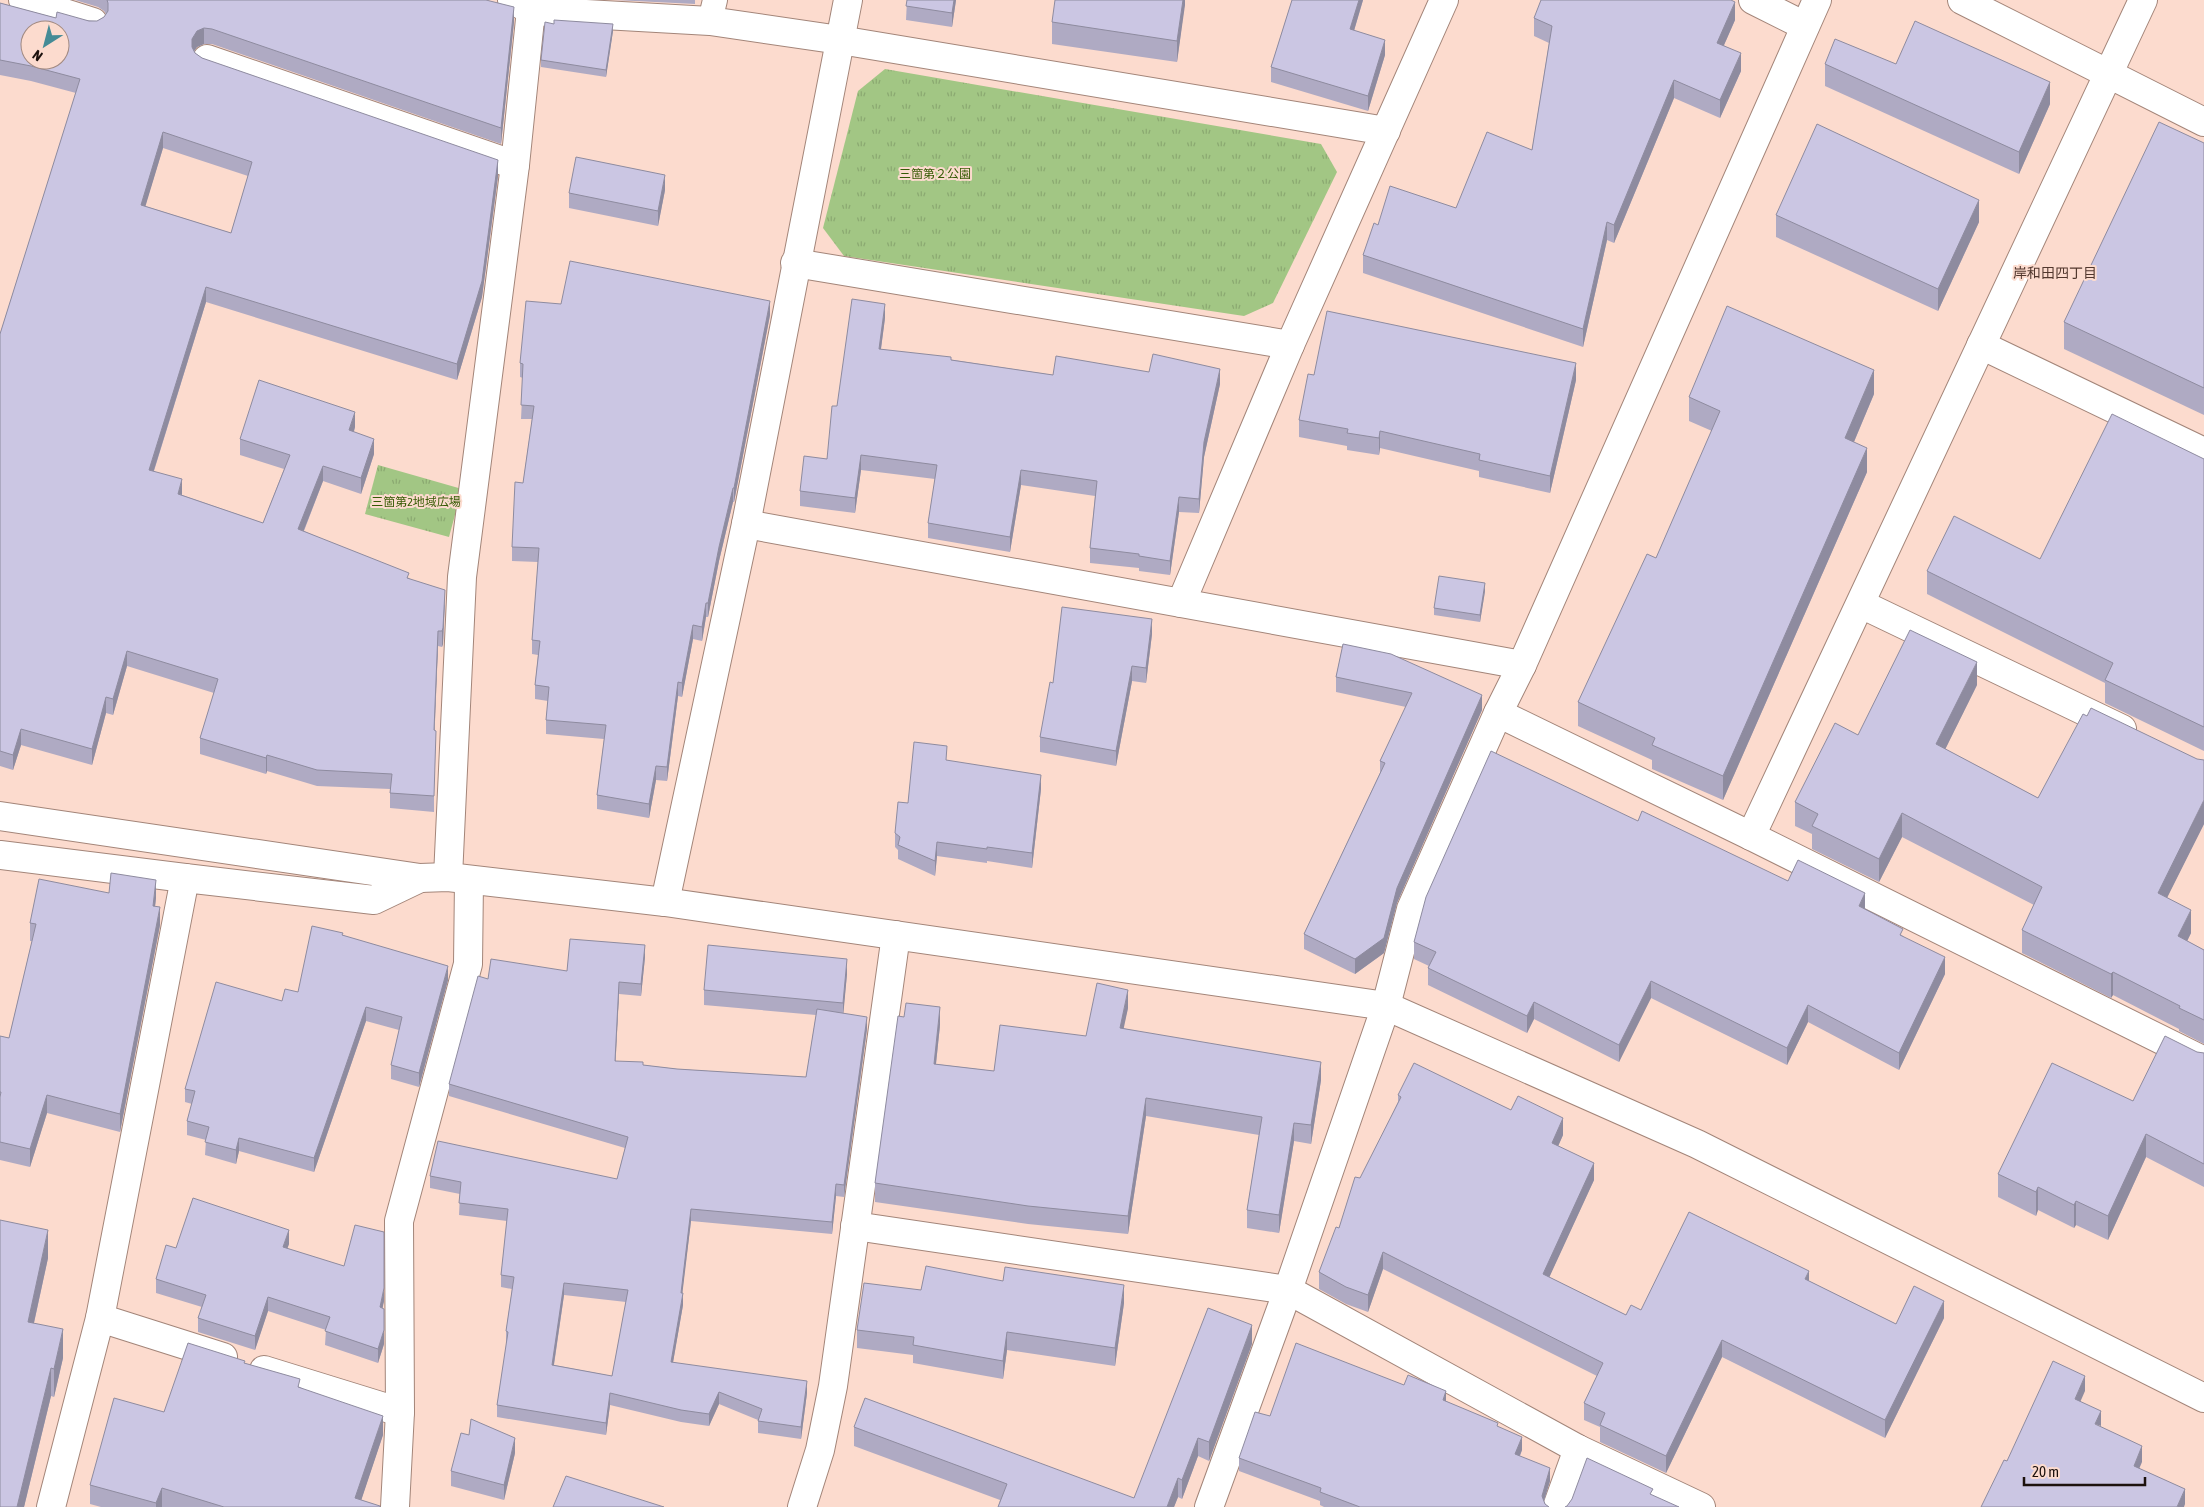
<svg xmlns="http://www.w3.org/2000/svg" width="2204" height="1507" font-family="'Asap Condensed','Noto Sans JP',sans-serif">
<defs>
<pattern id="park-tufts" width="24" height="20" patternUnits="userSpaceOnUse" patternTransform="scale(1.25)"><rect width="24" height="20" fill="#a2c684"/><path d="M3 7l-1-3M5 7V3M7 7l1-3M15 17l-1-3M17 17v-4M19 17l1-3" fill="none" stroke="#8ba971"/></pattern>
</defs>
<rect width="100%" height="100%" fill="#fcdbce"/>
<g fill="url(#park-tufts)">
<path d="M885,69l436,75 16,28 -64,131 -29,13 -400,-60 -21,-28 35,-137z"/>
<path d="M378,465l84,24 -13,48 -84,-23z"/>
</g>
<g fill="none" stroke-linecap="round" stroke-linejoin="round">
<defs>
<path id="pedestrian" d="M710,21l5,-21"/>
<g id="minor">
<path d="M23,0l70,22"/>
<path d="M512,0l21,11 177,10 130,19 546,91"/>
<path d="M1753,0l52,26"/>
<path d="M1962,0l242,122"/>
<path d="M207,59l308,106"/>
<path d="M795,263l495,82"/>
<path d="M1981,345l223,107"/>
<path d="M746,524l776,141"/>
<path d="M1181,603l109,-258 154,-345"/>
<path d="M1861,604l261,125"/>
<path d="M1498,713l253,123 453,225"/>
<path d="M1751,836l392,-836"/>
<path d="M0,855l185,23"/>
<path d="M448,877l14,-300 53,-412 17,-165"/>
<path d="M855,1226l433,64 290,159 123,58"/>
<path d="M100,1318l123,39"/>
<path d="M264,1370l136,42"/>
<path d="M51,1507l49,-189 85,-440 189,22 46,-22"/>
<path d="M395,1507l5,-95 -1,-191 69,-257 1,-83"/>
<path d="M802,1507l18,-57 13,-64 63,-451"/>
<path d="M1557,1507l21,-58"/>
</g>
<g id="tertiary">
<path d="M0,816l420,62 28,-1 217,25 721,104 311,138 507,254"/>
<path d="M665,902l81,-378 102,-524"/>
<path d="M1209,1507l79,-217 98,-284 25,-97 87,-196 24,-48 295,-665"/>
</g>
</defs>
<use href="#pedestrian" stroke="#a38579" stroke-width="26"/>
<use href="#minor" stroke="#a38579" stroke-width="30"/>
<use href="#tertiary" stroke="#a38579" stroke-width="30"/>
<use href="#pedestrian" stroke="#fff" stroke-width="24"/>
<use href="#minor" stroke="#fff" stroke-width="28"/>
<use href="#tertiary" stroke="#fff" stroke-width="28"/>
</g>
<g fill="#afaac3" fill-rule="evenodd">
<path d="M75,0h411l28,22 -13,122 -289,-100h-8l-7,3 -3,4 1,2 7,5 296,118 -16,121 -25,83 -251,-78 -52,169 28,24 81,28 21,-54 -44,-14v-16l115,-12 -1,5 20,22 -13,40 -38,-13 -19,50 105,47 36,27 -2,39 -1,3 -4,-1 -4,84v82l-44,-4v-19l-73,-3 -50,-15 -1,3 -66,-20v-16l14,-45 -87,-27 -14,49 -7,-2 -14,52 -71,-20 -8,25 -13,-4v-432l76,-241 -45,-12 -31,-6v-72l56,15 41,3 7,-4 2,-3 -2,-3 -6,-4zM163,148l85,28 -17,57 -86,-27z"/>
<path d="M615,0h80v4z"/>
<path d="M907,0h49l-4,27 -46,-7z"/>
<path d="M1185,0l-8,62 -125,-18v-22z"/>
<path d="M1292,0h71l-9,31 31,24 -17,56 -97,-29v-15z"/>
<path d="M1534,18l201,2 -11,25 17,26 -21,47 -46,-20 -60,145 -7,-3 -24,107 -220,-74v-18l15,-30 78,-17 76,-58 17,-107 -15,-7z"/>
<path d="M554,24l59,7 -7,46 -65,-10v-7z"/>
<path d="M1825,64h71l154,40 -31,70 -194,-88z"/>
<path d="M2204,143v272l-140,-66v-27z"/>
<path d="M665,190l-7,36 -89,-18v-15z"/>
<path d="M1776,215l203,7 -41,89 -162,-74z"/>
<path d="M561,304l209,11 -36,187h-1l-14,59 -11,56h-2l-4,24 -9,-2 -11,58 -4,-1 -11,85 -11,-1 -7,38 -52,-9v-14l7,-56 -58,-5v-14l2,-19 -13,-2v-14l3,-30 -6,-1v-14l6,-78 -26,-1v-14l11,-64 9,-64h-11l2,-41 -3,-1v-14z"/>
<path d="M885,318l-4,31 172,26 167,9 -16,73 -5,56 -20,-1 -9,63 -31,-4v-3l-49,-5v-15l5,-52 -74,-11 -11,67 -82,-14v-15l7,-44 -74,-9 -6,43 -55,-7v-15l27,-32 10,-53z"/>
<path d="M1314,375l262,5 -26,113 -71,-16v-6l-99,-23 -1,7 -32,-5v-4l-48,-9v-17z"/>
<path d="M1874,394l-20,48 13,30 -144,328 -71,-31v-9l-74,-34v-24l78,-144 56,-127 -23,-10v-24z"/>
<path d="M2204,459v292l-99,-48v-20l-178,-89v-23l113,-12z"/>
<path d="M1485,591l-5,31 -46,-7v-7z"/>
<path d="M1152,634l-6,49 -14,-2 -16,85 -76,-14v-15l13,-54z"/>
<path d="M1343,644l139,66 -85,193 -13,50 -29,21 -51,-25v-15l76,-161v-12l26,-54 -70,-15v-15z"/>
<path d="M1977,685l-32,64 93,49 166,26 -37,73 24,36 -4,8 17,9v94l-25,-13v-2l-66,-34 -2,3 -89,-45v-23l12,-25 -132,-68 -23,45 -67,-33v-15l-17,-8v-24l63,-67z"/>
<path d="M947,761l94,28 -9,79 -45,-7v2l-50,-7 -2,20 -37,-17v-9l-3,-3v-14l13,-30z"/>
<path d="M1638,821l150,60 77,28 38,27 42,38 -46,96 -91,-48 -21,43 -136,-67 -32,64 -85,-43 -7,14 -99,-48v-17l1,-2 -15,-7v-17z"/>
<path d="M109,893l47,5 -1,8 5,19 -40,207 -73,-19 -17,54 -30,-7v-124l9,2 23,-97h-2v-18z"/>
<path d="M343,935l105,45 -29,107 -28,-8v-14l8,-35 -33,-9 -52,151 -75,-21 -3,13 -31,-9 1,-15 -19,-5v-14l5,-17 -7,-2v-13l97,-88 16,-9z"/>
<path d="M645,957l-4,39 -22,-2 -4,67 28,4 34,4 129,8 10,-62 -112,-10v-15l143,-16 -4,39 24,16 -23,168 -8,-1 -4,38 -141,-13 -9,72 1,12 -10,57 134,31 -6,46 -43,-6v-13l-39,-16 -10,22 -28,-4 -71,-17 -4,30 -109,-18v-12l10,-62h-1v-12l6,-42 -11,-2v-12l6,-54 -48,-6 1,-21 -30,-6v-12l187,3 8,-31 -176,-52v-12l39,-105 79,-8zM564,1295l62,7 -14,74 -58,-11z"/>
<path d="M1128,1008l-5,20 198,52 -10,64 -17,-3 -15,92 -32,-5v-18l12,-75 -113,-19 -18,118 -100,-10 -153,-22v-19l65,-158 -4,39 58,7 92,-35z"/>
<path d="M2197,1052l7,1v134l-58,-30 -38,83 -32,-15 -2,3 -36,-18 -2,6 -38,-19v-23l135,-73z"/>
<path d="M1398,1095l165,40 -5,11 36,34 -45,97 77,38 15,-5 168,-29 87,43 48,-6 -59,120 -163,-81 -56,116 -66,-31v-15l-16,-7v-17l13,-27 -214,-107 -15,43 -22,-8 -27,-15v-17l20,-44 59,-126z"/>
<path d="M0,1220l48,38 -14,65 29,35 -9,39 -3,-1 -27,111h-24z"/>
<path d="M289,1244l-2,4 97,53 -2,7 2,36 -6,19 -53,-18 1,-15 -58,-19 -13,39 -57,-18v-14l4,-11 -46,-14v-14l20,-31z"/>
<path d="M1003,1281l121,22 -9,63 -108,-16 -4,29 -90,-16v-8l-56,-7v-18l64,-40z"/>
<path d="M1252,1344l-43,117 -11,-5 -16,43 -4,-2 -4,10h-176l2,-7 -146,-54v-19l280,71z"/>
<path d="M245,1363l55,24 83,48 -22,65 19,7h-279l-11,-3v-19z"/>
<path d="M1404,1385l42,16 52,26 24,23 -2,6 30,25 -6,20 1,3 4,3h-225l-4,-2v-4l-81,-30v-13l31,-42z"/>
<path d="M515,1453l-11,47 -53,-14v-15z"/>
</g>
<g fill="#8e8b9f">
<path d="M954,0h2l-4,27v-14z"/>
<path d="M1183,0h2v5l-8,57v-21z"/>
<path d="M1359,0h4l-13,44v-15z"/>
<path d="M1735,2v18l-18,41v-18z"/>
<path d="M514,7v15l-13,122v-16z"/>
<path d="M613,24v7l-7,46v-7z"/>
<path d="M204,28v16l-7,3 -5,7v-15l5,-8z"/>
<path d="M1385,40v15l-17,56v-15z"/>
<path d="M1741,53v18l-21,47v-18z"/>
<path d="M1674,80v18l-60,145v-18z"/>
<path d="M2050,82v22l-31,70v-22z"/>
<path d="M163,132v16l-22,73v-16z"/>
<path d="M498,160v16l-16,121 -25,83v-16z"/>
<path d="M665,175v15l-7,36v-15z"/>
<path d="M1979,200v22l-41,89v-22z"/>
<path d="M1607,222v18l-24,107v-18z"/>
<path d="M206,287v15l-57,184v-16z"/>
<path d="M770,301v14l-36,187v-14z"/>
<path d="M885,304v14l-6,45v-14z"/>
<path d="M1576,363v17l-26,113v-17z"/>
<path d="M1220,369v15l-16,73 -5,56v-14l5,-57z"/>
<path d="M1874,370v24l-29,69v-25z"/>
<path d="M355,412v15l-6,19v-16z"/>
<path d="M1380,431v17l-1,7v-17z"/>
<path d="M374,439v15l-13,40v-16z"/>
<path d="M1867,448v24l-144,328v-24z"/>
<path d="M861,455v15l-6,43v-15z"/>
<path d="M323,466v15l-25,64v-16z"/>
<path d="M1021,470v15l-11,67v-15z"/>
<path d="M182,479v16l-4,-1z"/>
<path d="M733,488v14l-14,59 -11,56v-14l11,-56z"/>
<path d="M1179,497v15l-9,63v-14z"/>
<path d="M1485,583v8l-5,31v-7z"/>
<path d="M445,590l-2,54 -1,3v-16z"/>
<path d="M706,603v14l-4,24v-14z"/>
<path d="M1152,619v15l-6,49v-15z"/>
<path d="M693,625v14l-11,58v-14z"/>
<path d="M438,631v15l-4,100v-16z"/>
<path d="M127,651v15l-14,49v-16z"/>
<path d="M1977,662v23l-41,83v-24z"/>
<path d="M1132,666v15l-16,85v-15z"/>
<path d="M678,682v14l-11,85v-14z"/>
<path d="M1482,695v15l-85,193 -13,50 -29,21v-15l42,-71z"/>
<path d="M106,697v16l-14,52v-16z"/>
<path d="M21,729v16l-8,25v-15z"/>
<path d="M267,755v16l-1,3v-16z"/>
<path d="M656,766v14l-7,38v-14z"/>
<path d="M1041,775v14l-9,79v-15z"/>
<path d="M2204,800v24l-46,92v-23z"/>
<path d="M1902,813v24l-23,45v-23z"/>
<path d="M937,842v14l-2,20v-15z"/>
<path d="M156,880v18l-3,26v-18z"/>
<path d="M1865,893v17l-6,-4z"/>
<path d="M160,907v18l-40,207v-18z"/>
<path d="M2191,910v23l-13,27v-24z"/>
<path d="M645,945v12l-4,39v-12z"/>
<path d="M1945,957v17l-46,96v-17z"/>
<path d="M847,959v15l-4,44v-15z"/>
<path d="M448,966v14l-29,107v-14z"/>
<path d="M2113,972v23l-2,3v-24z"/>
<path d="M1651,981v17l-32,64v-17z"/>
<path d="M619,982v12l-4,79v-12z"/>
<path d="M1128,990v18l-8,38v-18z"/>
<path d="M1534,1002v17l-7,14v-17z"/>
<path d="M1808,1005v17l-21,43v-17z"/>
<path d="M366,1007v14l-52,151v-14z"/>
<path d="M940,1007v18l-6,57v-18z"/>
<path d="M867,1017v12l-23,168v-12z"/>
<path d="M1321,1062v18l-10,64v-19z"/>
<path d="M47,1095v18l-17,54v-18z"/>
<path d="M1146,1098v18l-18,118v-18z"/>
<path d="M1563,1118v17l-11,25v-17z"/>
<path d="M1294,1123v18l-15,92v-18z"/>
<path d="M2146,1134v23l-38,83v-24z"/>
<path d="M239,1138v13l-3,13v-14z"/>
<path d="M1594,1163v17l-51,111v-17z"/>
<path d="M836,1184v12l-4,38v-12z"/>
<path d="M2038,1187v23l-2,6v-24z"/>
<path d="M2076,1201v24l-2,3v-23z"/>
<path d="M691,1209v12l-10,84v-12z"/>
<path d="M48,1230v28l-20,92v-28z"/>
<path d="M289,1230v14l-6,17v-14z"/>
<path d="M1383,1252v17l-15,43v-17z"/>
<path d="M1809,1271v17l-4,-9z"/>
<path d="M564,1283v12l-12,82v-12z"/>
<path d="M1124,1285v18l-9,63v-18z"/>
<path d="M384,1288v13l-4,20v-14z"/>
<path d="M683,1293v12l-12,69v-12z"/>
<path d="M268,1297v14l-13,39v-14z"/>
<path d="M1944,1301v17l-59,120v-18z"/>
<path d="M1252,1325v19l-43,117v-19z"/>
<path d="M63,1329v29l-9,39v-28z"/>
<path d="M384,1330v14l-6,19v-14z"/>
<path d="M1007,1332v18l-4,29v-18z"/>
<path d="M1722,1340v17l-56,116v-17z"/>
<path d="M51,1368v28l-27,111h-7z"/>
<path d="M2085,1376v15l-10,23v-15z"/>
<path d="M807,1381v12l-6,46v-12z"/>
<path d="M1446,1391v13l-3,-4z"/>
<path d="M719,1392v12l-10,22v-12z"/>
<path d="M610,1393v12l-4,30v-12z"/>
<path d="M2101,1411v15l-6,-2z"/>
<path d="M383,1416v19l-24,72 -4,-9z"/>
<path d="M1522,1437v13l-7,17v-13z"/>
<path d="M515,1438v15l-11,47v-15z"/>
<path d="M1198,1438v18l-16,43v-19z"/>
<path d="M2142,1446v16l-8,19v-15z"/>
<path d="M1550,1468v13l-8,26v-11z"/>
<path d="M1178,1478v19l-4,10h-7z"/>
<path d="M162,1488v19h-6v-4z"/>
<path d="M2185,1489v15l-1,3h-7z"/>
</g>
<g fill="#cbc6e3" stroke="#8e8b9f" fill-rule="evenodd">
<path d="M107,0h379l28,7 -13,121 -289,-99 -8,-1 -7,3 -5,8v8l3,6 7,5 296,102 -16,121 -25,83 -251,-77 -57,183 33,9 -4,15 85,29 27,-68 -50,-16 19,-59 96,32 -6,18 25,9 -13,39 -38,-12 -25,63 111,44 -2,5 38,12 -2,38 -1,3h-4l-4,99 2,1 -2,65 -44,-3 2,-19 -75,-4 -50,-15 -1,3 -66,-20 18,-59 -91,-28 -14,48 -7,-2 -14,52 -71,-20 -8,26 -13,-4v-417l80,-255 -49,-13 -31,-6v-57l56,15 1,-6 32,9h8l7,-4 4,-6v-8zM30,30h30v30h-30zM163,132l89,30 -21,71 -90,-28z"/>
<path d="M907,0h47l-2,13 -46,-7z"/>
<path d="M1055,0h128l-6,41 -125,-19z"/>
<path d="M1292,0h67l-9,29 35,11 -17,56 -97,-29z"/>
<path d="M1541,0h190l4,2 -18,41 24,10 -21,47 -46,-20 -60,145 -7,-3 -24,107 -220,-74 11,-32 4,2 12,-39 66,22 31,-76 45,18 20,-124 -18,-8z"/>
<path d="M554,20l59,4 -7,46 -65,-10 4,-38 9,2z"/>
<path d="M1915,21l135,61 -31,70 -194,-88 10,-25 61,25z"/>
<path d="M2159,122l45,21v245l-140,-66z"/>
<path d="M1817,124l162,76 -41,89 -162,-74z"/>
<path d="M576,157l89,18 -7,36 -89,-18z"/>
<path d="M570,261l200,40 -36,187h-1l-14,59 -11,56h-2l-4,24 -9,-2 -11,58 -4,-1 -11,85 -11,-1 -7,38 -52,-9 9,-70 -60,-5 3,-33 -14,-2 5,-44 -8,-1 7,-92 -27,-1 3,-65 8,1 11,-77 -13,-1 2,-41 -3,-1 6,-62 35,3z"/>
<path d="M852,299l33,5 -6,45 72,8v3l102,15 3,-19 93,16 4,-18 67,15 -16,73 -5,57 -20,-2 -9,64 -31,-5v-2l-49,-6 7,-67 -76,-11 -11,67 -82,-14 9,-58 -76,-10 -6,43 -55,-7 4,-35 23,3 5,-53h5z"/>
<path d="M1727,306l147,64 -29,68 22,10 -144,328 -71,-31 3,-7 -77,-36 69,-148 9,4 64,-147 -31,-14z"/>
<path d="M1327,311l249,52 -26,113 -71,-16 1,-6 -100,-23 -1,7 -32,-5 1,-4 -49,-9 9,-46 6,1z"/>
<path d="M2112,414l92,45v268l-99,-47 8,-17 -186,-92 27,-55 86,43z"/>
<path d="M1439,576l46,7 -5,32 -46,-7z"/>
<path d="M1062,607l90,12 -6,49 -14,-2 -16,85 -76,-14 10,-55 3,1z"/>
<path d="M1910,630l67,32 -41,82 102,54 45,-84 4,2 4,-8 106,51 7,1v40l-46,93 33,17 -13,26 26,14v70l-25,-12 1,-2 -67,-34 -2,2 -89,-44 20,-43 -140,-74 -23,46 -67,-33 6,-12 -23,-12 40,-79 23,12z"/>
<path d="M1343,644l48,10 91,41 -85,193 -13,50 -29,21 -51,-25 81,-171 -5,-2 32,-68 -76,-16z"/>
<path d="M914,742l33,4 -1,14 95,15 -9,78 -45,-6v2l-50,-7 -2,19 -37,-16 2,-8 -5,-4 3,-31 10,1z"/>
<path d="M1491,751l147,70 4,-10 146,70 10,-21 67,33 -6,13 44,23 -3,6 45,22 -46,96 -91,-48 -21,43 -136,-67 -32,64 -85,-43 -7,14 -99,-48 8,-16 -22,-10 12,-45z"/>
<path d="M111,873l45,7 -3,26 7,1 -40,207 -73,-19 -17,54 -30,-7v-45l1,-5h-1v-56l9,2 27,-114 -6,-1 9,-44 70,14z"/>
<path d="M312,926l31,7 -1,2 106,31 -29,107 -28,-8 11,-48 -36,-10 -52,151 -75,-20 -3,12 -31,-8 4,-15 -22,-6 8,-30 -10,-2 31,-107 66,19 3,-12 13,3z"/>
<path d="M570,939l75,6 -4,39 -22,-2 -4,79 28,1v3l34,4 129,8 11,-68 50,8 -23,168 -8,-1 -4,38 -141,-13 -10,84h2l-12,69 136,19 -6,46 -43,-6 4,-12 -43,-17 -10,22 -28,-4 -71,-17 -4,30 -109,-18 11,-73 -2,-1 8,-54 -13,-2 7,-66 -49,-6 2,-21 -31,-6 8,-35 179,38 11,-42 -179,-53 29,-108 10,3 3,-20 76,12zM564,1283l64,7 -16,86 -60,-11z"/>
<path d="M708,945l139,14 -4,44 -139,-13z"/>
<path d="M1097,983l31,7 -8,38 201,34 -10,63 -17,-2 -15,92 -32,-5 15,-93 -116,-19 -18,118 -100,-10 -153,-23 23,-167 6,1 2,-14 34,4 -6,57 60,7 6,-46 86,11z"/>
<path d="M2165,1036l32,16 7,1v111l-58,-30 -38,82 -32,-15 -2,4 -36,-18 -2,5 -38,-18 54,-111 81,38z"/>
<path d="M1414,1063l97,47 7,-14 45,22 -11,25 42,20 -51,111 83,41 5,-10 10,5 48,-98 120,59 -4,8 91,45 18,-38 30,15 -59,119 -163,-80 -56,116 -66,-31 5,-12 -21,-10 19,-40 -220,-111 -15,43 -22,-8 -27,-15 17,-45 3,1 16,-51 5,1 41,-81 -3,-2z"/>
<path d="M193,1198l96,32 -6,17 61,19 11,-41 29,7v56l-4,19 4,2v21l-6,19 -53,-18 5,-14 -62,-20 -13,39 -57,-18 8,-23 -50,-16 10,-34 10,3z"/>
<path d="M0,1220l48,10 -20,92 35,7 -9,40 -3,-1 -34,139h-17z"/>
<path d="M926,1266l77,15 2,-14 119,18 -9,63 -108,-16 -4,29 -90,-16 1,-8 -57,-7 7,-47 57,7z"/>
<path d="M1208,1308l44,17 -43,117 -11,-4 -16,42 -4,-2 -11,29h-169l9,-23 -153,-57 11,-29 269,100z"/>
<path d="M188,1343l57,18 -1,2 56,16 -2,8 85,29 -28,82 25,8v1h-156l-62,-19 -6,15 -66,-18 24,-87 50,14z"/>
<path d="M1296,1343l108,42 4,-10 38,16 -3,9 55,23 -1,3 25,11 -7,17 35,14 -8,28 3,8 4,3h-189l-40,-15 1,-4 -82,-30 16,-46 15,4z"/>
<path d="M2053,1361l32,15 -10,23 26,12 -6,13 47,22 -8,20 51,23 -8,18h-196l23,-47 3,1z"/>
<path d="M471,1419l44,19 -11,47 -53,-14 10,-38 8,2z"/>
<path d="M1587,1458l66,31 -3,5 29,13h-114l2,-1 5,-7z"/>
<path d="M566,1476l98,31h-111z"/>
</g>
<g text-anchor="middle" stroke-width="4" stroke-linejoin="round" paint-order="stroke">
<g font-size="12" fill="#365b04" stroke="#fcdbce">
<text x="935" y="178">三箇第２公園</text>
<text x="416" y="506">三箇第2地域広場</text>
</g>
<g font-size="14" fill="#51372d" stroke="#fcdbce">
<text x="2055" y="278">岸和田四丁目</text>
</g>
</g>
<g transform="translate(45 45) rotate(216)"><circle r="24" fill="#fcdbce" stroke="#a28a81"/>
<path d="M0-4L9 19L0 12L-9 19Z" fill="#458b96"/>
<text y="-8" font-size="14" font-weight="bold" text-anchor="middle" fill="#1c110d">N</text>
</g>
<path d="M2024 1477v8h121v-8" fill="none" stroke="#1c110d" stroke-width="2.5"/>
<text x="2032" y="1477" font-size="15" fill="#1c110d" stroke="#fcdbce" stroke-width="4" paint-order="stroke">20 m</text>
</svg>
